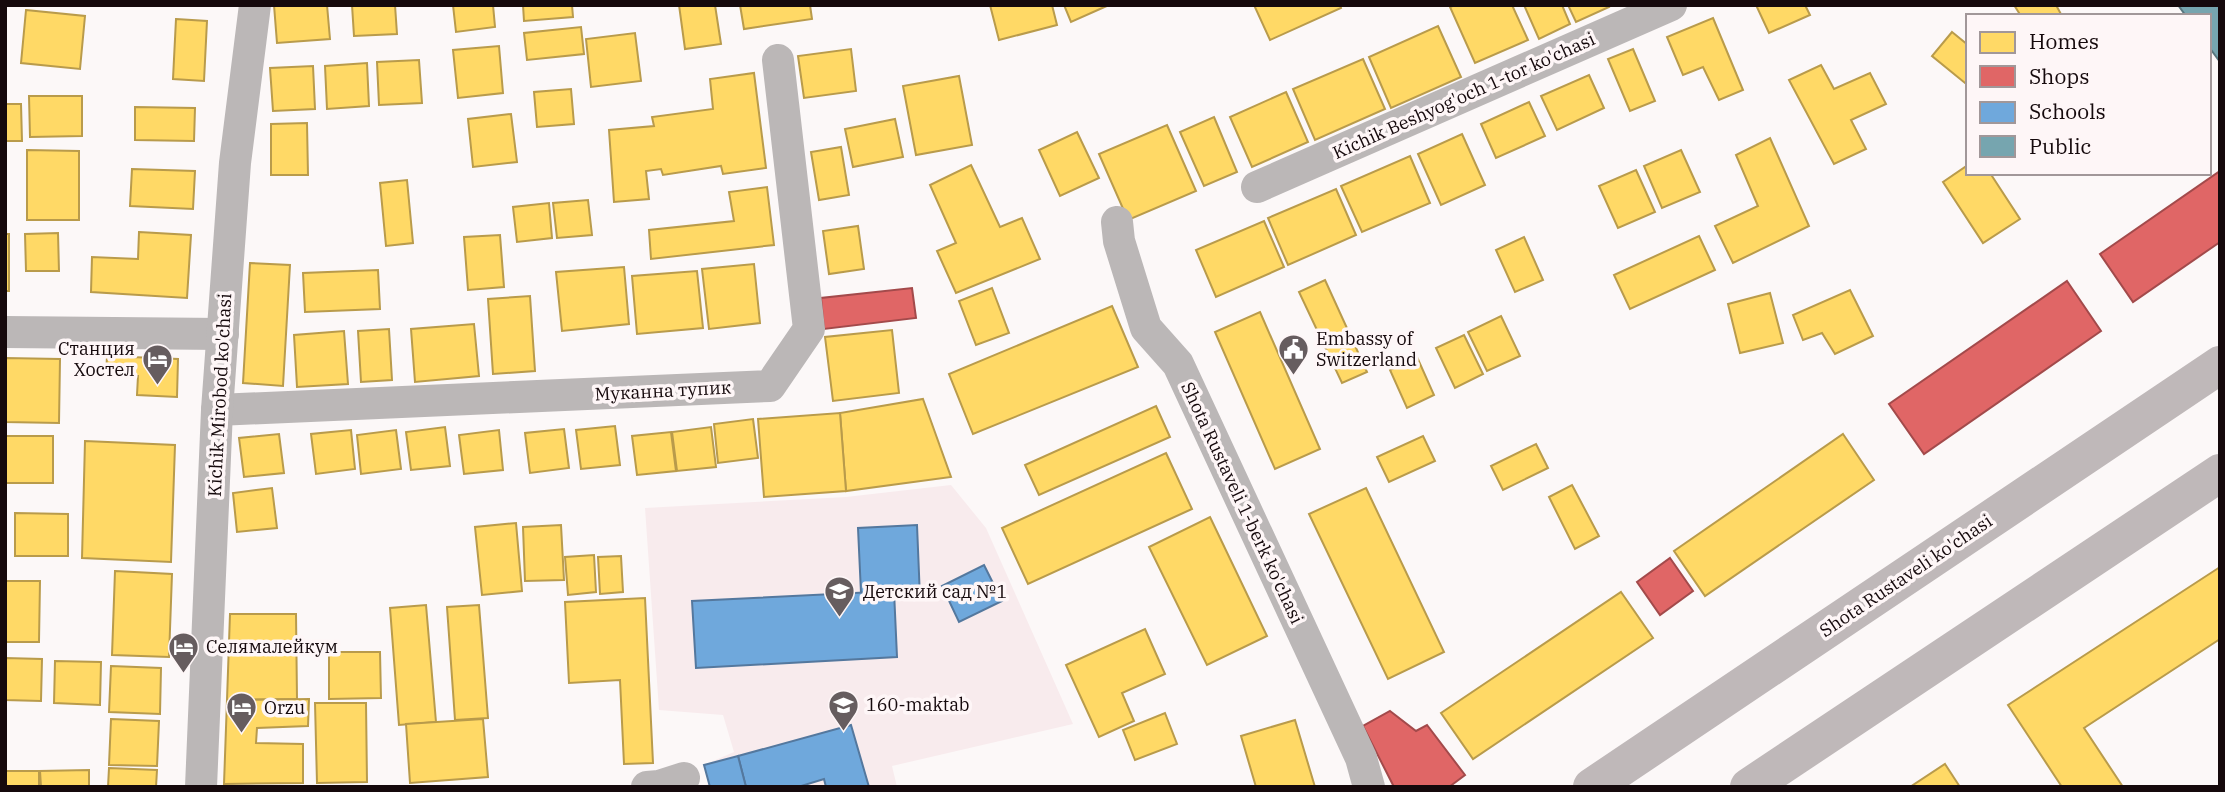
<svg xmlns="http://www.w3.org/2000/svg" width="2225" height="792" font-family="'IBM Plex Serif',serif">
<rect width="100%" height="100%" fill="#fcf8f8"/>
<path fill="#f8ebed" d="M951,485l35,43 87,196 -181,42 5,21h-194l6,-4 -5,-18 30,-13 -11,-37 -64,-5 -14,-202 201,-11z"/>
<g fill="#ffd966" stroke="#b99b4b" stroke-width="2">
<path d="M274,5h53l3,34 -53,4z"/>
<path d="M352,5h43l2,29 -43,2z"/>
<path d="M453,5h40l2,22 -39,5z"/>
<path d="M523,5h49l1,12 -49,4z"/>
<path d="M679,5h36l6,39 -36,5z"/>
<path d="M740,5h70l2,14 -68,10z"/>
<path d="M990,5h62l5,20 -58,15z"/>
<path d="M1064,5h45l-38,17z"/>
<path d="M1254,5h86l1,3 -71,32z"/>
<path d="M1455,5h57l16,35 -53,23 -25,-56z"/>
<path d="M1524,5h38l8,19 -31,15z"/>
<path d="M1568,5h40l1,2 -33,15z"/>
<path d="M1756,5h49l5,10 -41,18z"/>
<path d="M2014,5h42l6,11h-41z"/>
<path d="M26,10l59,6 -5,53 -59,-6z"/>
<path d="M1713,18l30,72 -24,10 -16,-33 -20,8 -16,-38z"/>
<path d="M176,19l31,2 -3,60 -31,-2z"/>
<path d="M1438,26l23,51 -70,31 -22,-51z"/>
<path d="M581,27l3,27 -57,6 -3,-27z"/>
<path d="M1952,32l16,13v35l-3,3 -33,-27z"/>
<path d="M635,33l6,48 -50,6 -5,-48z"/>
<path d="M499,46l4,47 -45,5 -5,-48z"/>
<path d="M851,49l5,42 -52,7 -6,-42z"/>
<path d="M1633,49l22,52 -25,10 -22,-52z"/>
<path d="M1363,59l22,50 -70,31 -22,-51z"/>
<path d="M419,60l3,43 -43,2 -2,-43z"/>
<path d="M367,63l2,43 -42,3 -2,-43z"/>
<path d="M1821,65l13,24 36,-16 16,31 -35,16 15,29 -32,15 -45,-84z"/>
<path d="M313,66l2,43 -42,2 -3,-43z"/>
<path d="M754,73l12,95 -43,6 -2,-8 -58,9 -2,-6 -15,2 3,28 -35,3 -5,-72 45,-4 -2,-9 61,-8 -3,-30z"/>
<path d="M1589,75l15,33 -47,22 -16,-34z"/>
<path d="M959,76l13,69 -56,10 -13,-69z"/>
<path d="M571,89l3,35 -37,3 -3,-35z"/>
<path d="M1286,92l22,50 -56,25 -22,-50z"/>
<path d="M29,96h53v40l-52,1z"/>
<path d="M1529,102l16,34 -49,22 -15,-34z"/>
<path d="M5,104h16l1,37h-17z"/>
<path d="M135,107l60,1 -1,33 -59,-1z"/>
<path d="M511,114l6,48 -44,5 -5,-48z"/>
<path d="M1214,117l23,55 -33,14 -24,-54z"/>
<path d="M895,119l8,38 -50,10 -8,-38z"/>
<path d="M307,123l1,52h-37v-51z"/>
<path d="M1167,125l29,66 -68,29 -29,-66z"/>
<path d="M1077,132l22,46 -39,18 -21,-46z"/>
<path d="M1462,134l23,51 -44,20 -23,-51z"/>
<path d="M1770,138l39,88 -76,37 -18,-37 43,-20 -22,-51z"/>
<path d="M841,147l8,48 -30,5 -8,-48z"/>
<path d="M27,150l52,1v69h-52z"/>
<path d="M1681,150l19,42 -38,16 -18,-42z"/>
<path d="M1410,156l20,47 -68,29 -21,-46z"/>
<path d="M971,165l29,62 22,-9 18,41 -84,34 -19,-42 19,-8 -26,-58z"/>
<path d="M1968,165v8h22l30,46 -37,24 -40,-61z"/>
<path d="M132,169l63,2 -2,38 -63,-3z"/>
<path d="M1636,170l19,42 -37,16 -19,-42z"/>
<path d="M407,180l6,63 -27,3 -6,-63z"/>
<path d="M767,187l7,58 -123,14 -2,-29 85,-9 -5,-29z"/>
<path d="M1336,189l20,46 -68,30 -20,-47z"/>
<path d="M588,200l4,35 -35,3 -4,-35z"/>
<path d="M549,203l3,35 -35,4 -4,-35z"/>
<path d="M1264,221l20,46 -68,30 -20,-47z"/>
<path d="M858,226l6,43 -35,5 -6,-43z"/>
<path d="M139,232l52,3 -4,63 -96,-6 1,-35 46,2z"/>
<path d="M58,233l1,38h-33l-1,-37z"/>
<rect x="5" y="234" width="4" height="57"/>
<path d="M500,235l4,52 -36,3 -4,-53z"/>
<path d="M1699,236l16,34 -85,39 -16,-34z"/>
<path d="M1524,237l19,43 -28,12 -19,-42z"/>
<path d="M250,263l40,2 -7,121 -40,-3z"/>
<path d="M754,264l6,59 -51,6 -7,-60z"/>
<path d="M624,267l5,57 -67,7 -6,-59z"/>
<path d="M378,270l2,39 -75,3 -2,-39z"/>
<path d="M697,271l6,57 -66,6 -5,-58z"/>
<path d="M1325,280l42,92 -25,11 -43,-91z"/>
<path d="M992,288l17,45 -33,12 -17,-44z"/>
<path d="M1850,290l23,46 -38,18 -13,-21 -19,7 -10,-25z"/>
<path d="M1770,293l13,50 -43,10 -12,-49z"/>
<path d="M530,296l5,75 -42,3 -5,-75z"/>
<path d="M1112,306l26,61 -165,67 -24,-60z"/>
<path d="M1260,312l60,137 -45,20 -60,-137z"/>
<path d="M1501,316l19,40 -33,15 -19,-39z"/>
<path d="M474,324l5,52 -64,6 -4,-53z"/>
<path d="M389,329l3,51 -31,2 -3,-51z"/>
<path d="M892,330l7,63 -66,8 -8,-64z"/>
<path d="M344,331l4,53 -51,3 -3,-52z"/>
<path d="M1464,335l19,39 -28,14 -19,-40z"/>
<path d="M107,356l71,3 -1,38 -40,-2 1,-19 -32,-1z"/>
<path d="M1417,357l17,38 -27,13 -17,-38z"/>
<path d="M5,358l55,1 -1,64 -54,-1z"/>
<path d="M923,399l28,78 -105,14 -6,-78z"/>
<path d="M1156,406l14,31 -131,58 -14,-30z"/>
<path d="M840,413l6,78 -82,6 -6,-78z"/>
<path d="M753,419l5,39 -40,5 -4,-39z"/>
<path d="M615,426l5,39 -39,4 -5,-39z"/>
<path d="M445,427l5,39 -39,4 -5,-38z"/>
<path d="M711,427l5,40 -39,4 -5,-39z"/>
<path d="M564,429l5,39 -39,5 -5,-40z"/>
<path d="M351,430l4,39 -39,5 -5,-40z"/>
<path d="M396,430l5,39 -40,5 -4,-39z"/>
<path d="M499,430l4,40 -39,4 -5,-39z"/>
<path d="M671,432l5,39 -39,4 -5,-39z"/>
<path d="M279,434l5,39 -40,4 -5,-39z"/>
<path d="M1843,434l31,46 -169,116 -31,-45z"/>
<rect x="5" y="436" width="48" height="47"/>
<path d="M1423,436l12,25 -46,21 -12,-25z"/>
<path d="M85,441l90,4 -4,117 -89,-4z"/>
<path d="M1536,444l12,24 -45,22 -12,-24z"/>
<path d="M1166,453l26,56 -164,75 -26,-56z"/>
<path d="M1572,485l27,51 -24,13 -26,-52z"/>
<path d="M272,488l5,40 -40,4 -4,-39z"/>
<path d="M1366,488l78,164 -56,27 -79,-165z"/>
<path d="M15,513l53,1v42h-53z"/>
<path d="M1210,517l57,119 -60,29 -58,-118z"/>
<path d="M516,523l6,68 -40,4 -7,-68z"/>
<path d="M561,525l3,55 -39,1 -2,-54z"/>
<path d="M594,555l2,37 -28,3 -3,-38z"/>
<path d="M621,556l2,36 -23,2 -2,-37z"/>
<path d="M2220,567v72l-136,89 39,59h-61l-54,-82z"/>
<path d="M115,571l57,3 -3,83 -57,-2z"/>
<path d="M5,581h35l-1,61h-34z"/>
<path d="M1621,592l32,46 -180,121 -32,-46z"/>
<path d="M645,598l8,165 -29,1 -4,-84 -51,3 -4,-81z"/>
<path d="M426,605l10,117 -37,3 -9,-117z"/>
<path d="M479,605l9,113 -33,2 -8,-113z"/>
<path d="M230,614h66l1,85 -70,1z"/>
<path d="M1145,629l20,45 -43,19 12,28 -35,16 -33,-72z"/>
<path d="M329,652h51l1,46 -52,1z"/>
<path d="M5,658l37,1 -1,42 -36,-1z"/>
<path d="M55,661l46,1 -1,43 -46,-2z"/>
<path d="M111,666l50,2 -1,46 -51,-2z"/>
<path d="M309,699l-1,27 -51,2 -1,15 47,1v39l-79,1 3,-84z"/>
<path d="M315,703h51l1,79 -50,1z"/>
<path d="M1165,713l12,31 -42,16 -12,-30z"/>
<path d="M111,719l48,2 -2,45 -48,-1z"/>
<path d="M483,719l5,58 -78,6 -4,-59z"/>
<path d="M1295,720l20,67h-59l-15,-51z"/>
<path d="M1945,764l15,23h-50z"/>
<path d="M109,768l48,2 -1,17h-48z"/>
<path d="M89,770v17h-48l-1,-16z"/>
<rect x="5" y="771" width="34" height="16"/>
</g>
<g fill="#e06666" stroke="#a34a4b" stroke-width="2">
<path d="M2220,171v71l-87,60 -33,-48z"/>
<path d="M2067,281l34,50 -177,123 -35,-50z"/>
<path d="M912,288l4,30 -92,11 -3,-31z"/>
<path d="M1670,558l23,33 -33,24 -23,-33z"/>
<path d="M1390,711l26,20 11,-6 38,50 -16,12h-55l-31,-61z"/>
</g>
<g fill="#6fa8dc" stroke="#54789e" stroke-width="2">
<path d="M917,525l3,73 -26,1v-8l-33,2 -3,-65z"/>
<path d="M984,565l18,36 -43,21 -17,-36z"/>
<path d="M894,591l3,66 -201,11 -4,-67z"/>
<path d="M851,725l18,62h-43l-2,-8 -26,8h-52l-8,-31z"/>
<path d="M738,756l8,31h-36l-6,-22z"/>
</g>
<path fill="#76a5af" stroke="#59767e" stroke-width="2" d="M2178,5h42v57l-11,-15v-31h-23z"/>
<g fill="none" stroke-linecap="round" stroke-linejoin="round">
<g stroke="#bbb7b7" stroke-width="32">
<path d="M1257,187l414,-182"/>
<path d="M1117,222l2,19 27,87 32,36 183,394 8,29"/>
<path d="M5,332l218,2"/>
<path d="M217,410l553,-24 39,-57 -31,-269"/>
<path d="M201,787l16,-377 18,-247 20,-158"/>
<path d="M647,787l12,-1 25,-8"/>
</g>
<g stroke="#bfb8b9" stroke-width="38">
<path d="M1592,787l628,-422"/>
<path d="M1749,787l471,-314"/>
</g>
</g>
<defs>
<symbol id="civic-pin" viewBox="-11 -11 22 30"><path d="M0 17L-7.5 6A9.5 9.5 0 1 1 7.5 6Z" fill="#665d5f" stroke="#fef6f7"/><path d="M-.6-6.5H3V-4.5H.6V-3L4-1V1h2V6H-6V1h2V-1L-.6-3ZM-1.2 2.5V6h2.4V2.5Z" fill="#fff"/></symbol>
<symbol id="hotel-pin" viewBox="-11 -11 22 30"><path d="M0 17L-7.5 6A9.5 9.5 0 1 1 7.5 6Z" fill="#665d5f" stroke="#fef6f7"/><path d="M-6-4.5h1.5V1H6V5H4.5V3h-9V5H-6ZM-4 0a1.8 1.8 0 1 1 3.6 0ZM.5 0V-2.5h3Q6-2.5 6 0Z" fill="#fff"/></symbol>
<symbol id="school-pin" viewBox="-11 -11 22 30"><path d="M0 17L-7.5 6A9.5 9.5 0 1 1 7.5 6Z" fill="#665d5f" stroke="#fef6f7"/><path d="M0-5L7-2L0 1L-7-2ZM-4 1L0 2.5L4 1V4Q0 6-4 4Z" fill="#fff"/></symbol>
</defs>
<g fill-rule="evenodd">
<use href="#civic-pin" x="1276" y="332" width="35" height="47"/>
<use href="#hotel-pin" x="140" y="342" width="35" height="47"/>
<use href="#school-pin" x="822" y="574" width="35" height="47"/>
<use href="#hotel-pin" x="166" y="630" width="35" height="47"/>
<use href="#school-pin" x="826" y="688" width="35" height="47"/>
<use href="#hotel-pin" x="224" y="690" width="35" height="47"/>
</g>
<g text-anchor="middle" stroke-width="7" stroke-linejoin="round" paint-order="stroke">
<g font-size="18" fill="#15090c" stroke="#fef6f7">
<text transform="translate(1464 96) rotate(-24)" y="6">Kichik Beshyog'och 1-tor ko'chasi</text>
<text transform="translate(663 391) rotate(-3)" y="6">Муканна тупик</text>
<text transform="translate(220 395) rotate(-87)" y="6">Kichik Mirobod ko'chasi</text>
<text transform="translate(1242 503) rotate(65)" y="6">Shota Rustaveli 1-berk ko'chasi</text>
<text transform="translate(1906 576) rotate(-34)" y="6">Shota Rustaveli ko'chasi</text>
</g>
<g font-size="18" fill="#15090c" stroke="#fef6f7" text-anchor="start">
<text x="1316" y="345">Embassy of<tspan x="1316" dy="21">Switzerland</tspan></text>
<text x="135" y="355" text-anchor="end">Станция<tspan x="135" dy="21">Хостел</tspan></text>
<text x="863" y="598">Детский сад №1</text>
<text x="206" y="653">Селямалейкум</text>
<text x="866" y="711">160-maktab</text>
<text x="264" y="714">Orzu</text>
</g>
</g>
<rect width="2225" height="792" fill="none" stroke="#15090c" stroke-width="14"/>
<rect x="1966" y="14" width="245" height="161" fill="#fef6f7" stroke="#a19799" stroke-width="2"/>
<rect x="1980" y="32" width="35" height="21" fill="#ffd966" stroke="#a19799" stroke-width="2"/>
<text x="2029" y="49" font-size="21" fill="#15090c">Homes</text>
<rect x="1980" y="66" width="35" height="21" fill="#e06666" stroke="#a19799" stroke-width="2"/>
<text x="2029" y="84" font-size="21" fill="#15090c">Shops</text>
<rect x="1980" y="102" width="35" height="21" fill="#6fa8dc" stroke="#a19799" stroke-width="2"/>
<text x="2029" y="119" font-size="21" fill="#15090c">Schools</text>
<rect x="1980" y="136" width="35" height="21" fill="#76a5af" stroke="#a19799" stroke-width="2"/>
<text x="2029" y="154" font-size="21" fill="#15090c">Public</text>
</svg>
